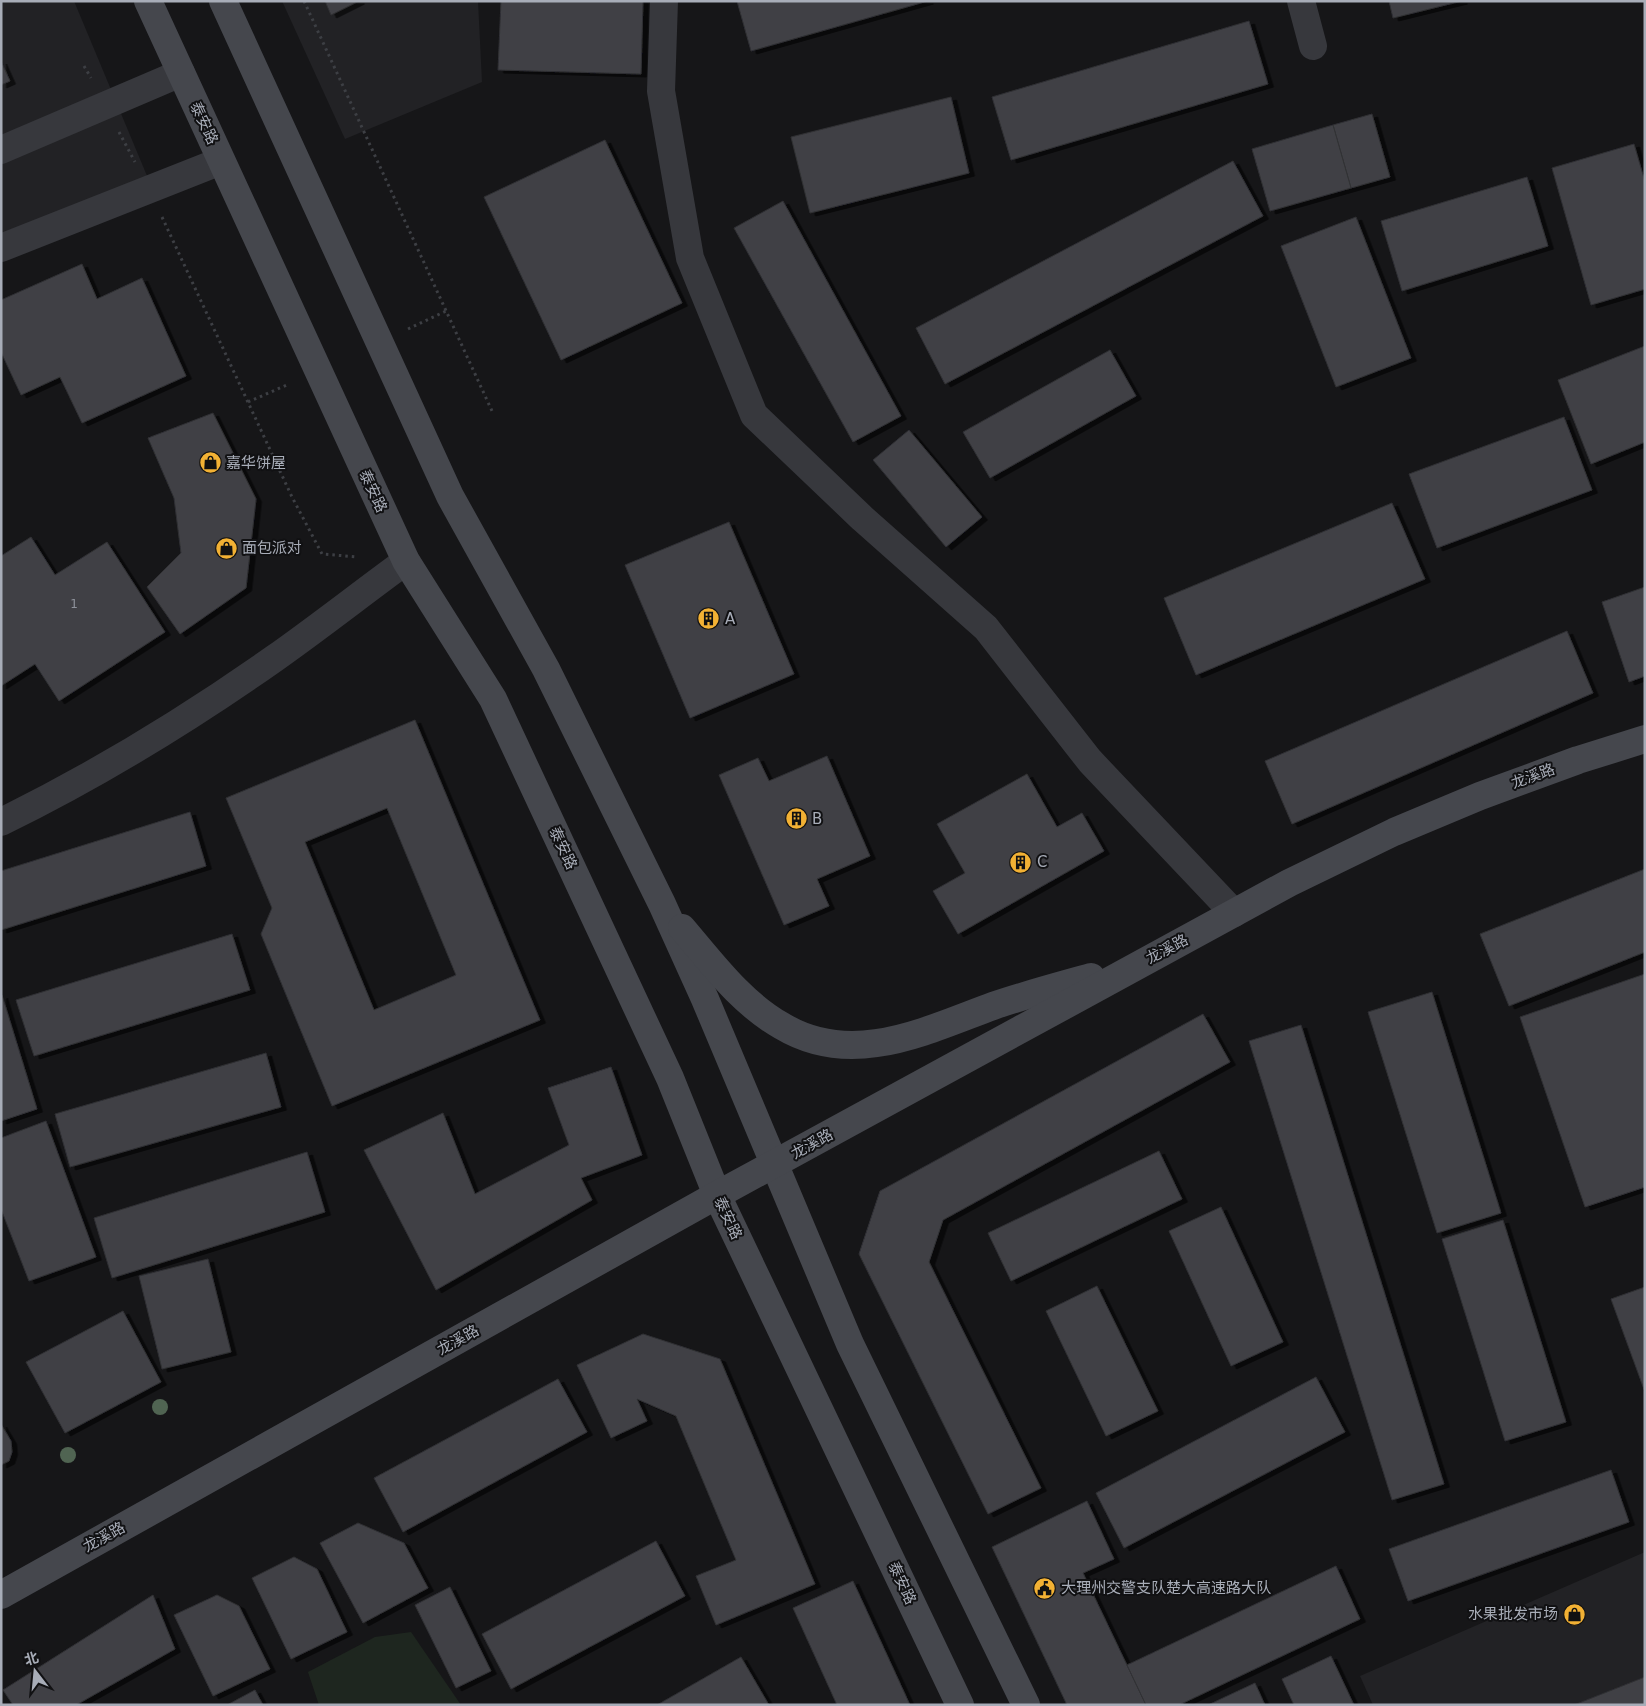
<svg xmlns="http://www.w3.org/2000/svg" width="1646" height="1706" font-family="'DejaVu Sans','Noto Sans SC',sans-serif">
<defs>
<filter id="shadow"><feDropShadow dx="5.5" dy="3" stdDeviation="0" flood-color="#0009"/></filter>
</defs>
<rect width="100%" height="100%" fill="#161618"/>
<g fill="#222225">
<path d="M1,1h73l76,182 -149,57z"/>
<path d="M282,1h196l4,81 -137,57z"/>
<path d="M1645,1552v153h-272l-13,-29z"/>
</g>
<path fill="#1e261f" d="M411,1632l50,73h-142l-11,-33 67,-35z"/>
<g fill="#404145" stroke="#303034" fill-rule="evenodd" filter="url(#shadow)">
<path d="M325,1h34l-28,14z"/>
<path d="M501,1h142l-2,73 -143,-4z"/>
<path d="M737,1h191l-177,50z"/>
<path d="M1389,1h73l-69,17z"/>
<path d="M1249,21l19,63 -257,76 -19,-63z"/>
<path d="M1,61l9,20 -9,4z"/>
<path d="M951,97l18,76 -159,40 -19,-76z"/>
<path d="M1372,114l18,63 -39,11 -18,-63z"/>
<path d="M1333,125l18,63 -81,23 -18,-62z"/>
<path d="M605,140l77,163 -121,57 -77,-163z"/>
<path d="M1634,144l11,38v107l-54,16 -39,-137z"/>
<path d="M1233,161l30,55 -318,168 -29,-56z"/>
<path d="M1527,177l21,69 -146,45 -21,-70z"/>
<path d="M783,201l118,215 -48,26 -119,-214z"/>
<path d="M1356,217l55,141 -75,29 -55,-141z"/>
<path d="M82,264l15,35 45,-21 44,98 -104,47 -22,-46 -39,18 -20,-43v-52z"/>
<path d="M1645,346v96l-54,22 -33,-84z"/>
<path d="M1110,350l26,46 -146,82 -27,-46z"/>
<path d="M213,413l43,86 -10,89 -66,46 -33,-47 34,-34 -7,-55 -26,-60z"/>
<path d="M1564,417l28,73 -155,58 -28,-74z"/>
<path d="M909,430l73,87 -36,30 -73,-87z"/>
<path d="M1392,503l33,76 -229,96 -32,-77z"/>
<path d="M729,522l65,152 -104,44 -65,-153z"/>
<path d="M31,537l24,38 52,-33 58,90 -106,69 -24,-37 -34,22v-130z"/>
<path d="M1645,587v89l-16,6 -27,-80z"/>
<path d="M1567,631l26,62 -301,131 -27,-63z"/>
<path d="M415,720l125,300 -208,86 -71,-172 11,-26 -46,-110zM387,808l69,167 -82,35 -69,-168z"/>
<path d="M827,756l43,100 -53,23 12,27 -45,19 -65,-150 39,-17 11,23z"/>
<path d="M1027,774l30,53 25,-14 22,38 -146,83 -25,-43 32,-18 -28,-49z"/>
<path d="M190,812l16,54 -205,64v-59z"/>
<path d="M1645,869v83l-136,54 -29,-72z"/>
<path d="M232,934l18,56 -216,66 -18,-56z"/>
<path d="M1645,974v213l-60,20 -65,-190z"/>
<path d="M1432,992l69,221 -64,20 -69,-221z"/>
<path d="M2,995l35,114 -36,12v-125z"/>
<path d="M1203,1014l27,48 -287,158 -14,42 112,226 -53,26 -129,-260 21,-63z"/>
<path d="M1301,1025l143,459 -52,16 -143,-459z"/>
<path d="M266,1053l15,54 -211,60 -15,-53z"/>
<path d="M611,1067l31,88 -61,23 11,22 -156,90 -72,-140 79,-37 32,81 94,-49 -21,-57z"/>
<path d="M46,1121l50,136 -67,24 -28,-72v-71z"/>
<path d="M1159,1151l23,48 -171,82 -23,-48z"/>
<path d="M307,1152l18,60 -213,66 -18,-60z"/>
<path d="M1221,1207l62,135 -52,24 -62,-135z"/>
<path d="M1503,1220l63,202 -61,19 -63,-202z"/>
<path d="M208,1259l23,93 -69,17 -23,-93z"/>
<path d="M1097,1286l61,125 -52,25 -60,-125z"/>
<path d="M1645,1287v105l-34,-93z"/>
<path d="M123,1311l38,71 -96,51 -39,-71z"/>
<path d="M643,1334l77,25 95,225 -99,41 -20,-49 40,-16 -60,-144 -39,-17 10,22 -36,17 -34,-73z"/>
<path d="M1316,1377l29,55 -221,116 -28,-55z"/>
<path d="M558,1379l29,53 -184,100 -29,-54z"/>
<path d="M1,1424l10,17 1,11 -3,9 -8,4z"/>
<path d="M1611,1470l18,52 -221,79 -19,-52z"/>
<path d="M1087,1501l27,58 -31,14 63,132h-79l-75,-158z"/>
<path d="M358,1523l46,20 24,45 -65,35 -43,-80z"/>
<path d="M656,1541l29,55 -174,93 -29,-55z"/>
<path d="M294,1557l23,12 30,63 -56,27 -39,-81z"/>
<path d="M1336,1566l24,53 -181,86h-33l-19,-40z"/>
<path d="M853,1581l57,124h-73l-44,-97z"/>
<path d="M450,1587l41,84 -35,17 -41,-83z"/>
<path d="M153,1595l22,54 -99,56h-63l-10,-15z"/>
<path d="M217,1595l22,11 31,63 -57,27 -39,-81z"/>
<path d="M1331,1656l23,49h-60l-12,-26z"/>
<path d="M741,1657l28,48h-112z"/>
<path d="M1645,1677v28h-71z"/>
<path d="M1255,1683l10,22h-57z"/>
<path d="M255,1690l8,15h-36z"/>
</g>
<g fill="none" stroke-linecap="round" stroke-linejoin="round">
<g stroke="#3d3f44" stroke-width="3" stroke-dasharray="2.5 4" stroke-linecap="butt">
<path d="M304,1l188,410"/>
<path d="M84,66l7,12"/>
<path d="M119,132l16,30"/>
<path d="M162,217l130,280 30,57 36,3"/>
<path d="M408,329l38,-18"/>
<path d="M248,402l41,-18"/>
</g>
<g stroke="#37383d" stroke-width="28">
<path d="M664,1l-3,90 29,167 64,157 108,103 124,110 104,133 144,152"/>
<path d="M1301,1l12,45"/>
<path d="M1,150l180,-77"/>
<path d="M1,248l220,-87"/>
<path d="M1,822c96,-47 186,-102 274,-164 44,-31 87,-65 131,-97"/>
</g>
<g stroke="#45474d" stroke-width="28">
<path d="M148,1l258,560 87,138 177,379 47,117 243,510"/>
<path d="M223,1l227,495 96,173 116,235 43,95 145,345 176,361"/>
<path d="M682,928c30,35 59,75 100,98 70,42 143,5 211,-20 32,-11 66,-20 98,-29"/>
<path d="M1,1595l716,-400 572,-312 105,-51 86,-36 98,-36 67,-21"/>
</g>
</g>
<g fill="#506452">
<circle cx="160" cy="1407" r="8"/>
<circle cx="68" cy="1455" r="8"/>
</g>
<defs>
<symbol id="shop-disc" viewBox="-11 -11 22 22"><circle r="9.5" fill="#f2b134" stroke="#111113"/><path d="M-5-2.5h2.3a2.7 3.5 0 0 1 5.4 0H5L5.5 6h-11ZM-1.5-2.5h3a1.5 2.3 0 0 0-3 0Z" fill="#111"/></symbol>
<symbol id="building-disc" viewBox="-11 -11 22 22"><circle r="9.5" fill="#f2b134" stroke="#111113"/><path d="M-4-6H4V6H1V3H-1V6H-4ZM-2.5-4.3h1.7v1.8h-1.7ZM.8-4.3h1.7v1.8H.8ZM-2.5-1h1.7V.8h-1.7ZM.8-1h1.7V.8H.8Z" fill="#111"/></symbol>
<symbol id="civic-disc" viewBox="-11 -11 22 22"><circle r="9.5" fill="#f2b134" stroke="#111113"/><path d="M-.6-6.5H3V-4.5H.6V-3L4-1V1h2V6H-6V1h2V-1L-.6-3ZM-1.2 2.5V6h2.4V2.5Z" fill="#111"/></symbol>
</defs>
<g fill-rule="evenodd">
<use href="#shop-disc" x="198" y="450" width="25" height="25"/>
<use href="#shop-disc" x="214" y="536" width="25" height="25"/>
<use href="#building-disc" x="696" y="606" width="25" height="25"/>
<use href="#building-disc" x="784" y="806" width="25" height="25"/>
<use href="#building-disc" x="1008" y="850" width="25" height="25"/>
<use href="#civic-disc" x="1032" y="1576" width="25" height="25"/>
<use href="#shop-disc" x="1562" y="1602" width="25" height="25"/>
</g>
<g text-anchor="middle" stroke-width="4" stroke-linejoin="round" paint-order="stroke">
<g font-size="12" fill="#8e929b">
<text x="74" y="608">1</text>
</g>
<g font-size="15" fill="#a8adb8" stroke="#111113">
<text transform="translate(204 123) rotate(65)" y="5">泰安路</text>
<text transform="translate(373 491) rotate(65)" y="5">泰安路</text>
<text transform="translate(1533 776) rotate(-20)" y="5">龙溪路</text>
<text transform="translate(563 848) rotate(65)" y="5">泰安路</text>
<text transform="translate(1167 949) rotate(-28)" y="5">龙溪路</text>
<text transform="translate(812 1144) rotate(-29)" y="5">龙溪路</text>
<text transform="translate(728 1218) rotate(65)" y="5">泰安路</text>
<text transform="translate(458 1340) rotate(-29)" y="5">龙溪路</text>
<text transform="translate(104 1537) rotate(-29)" y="5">龙溪路</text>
<text transform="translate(902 1583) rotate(65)" y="5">泰安路</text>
</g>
<g font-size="15" fill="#a8adb8" stroke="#111113" text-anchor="start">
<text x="226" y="468">嘉华饼屋</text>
<text x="242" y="553">面包派对</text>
<text x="725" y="624">A</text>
<text x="812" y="824">B</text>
<text x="1037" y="867">C</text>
<text x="1061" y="1593">大理州交警支队楚大高速路大队</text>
<text x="1558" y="1619" text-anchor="end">水果批发市场</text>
</g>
</g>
<rect width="1646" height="1706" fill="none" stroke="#a8adb8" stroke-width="5"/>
<g transform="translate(35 1671) rotate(344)" stroke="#111113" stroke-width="4" paint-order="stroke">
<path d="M0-4L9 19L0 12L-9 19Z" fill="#a8adb8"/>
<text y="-8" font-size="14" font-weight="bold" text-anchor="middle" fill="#a8adb8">北</text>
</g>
</svg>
